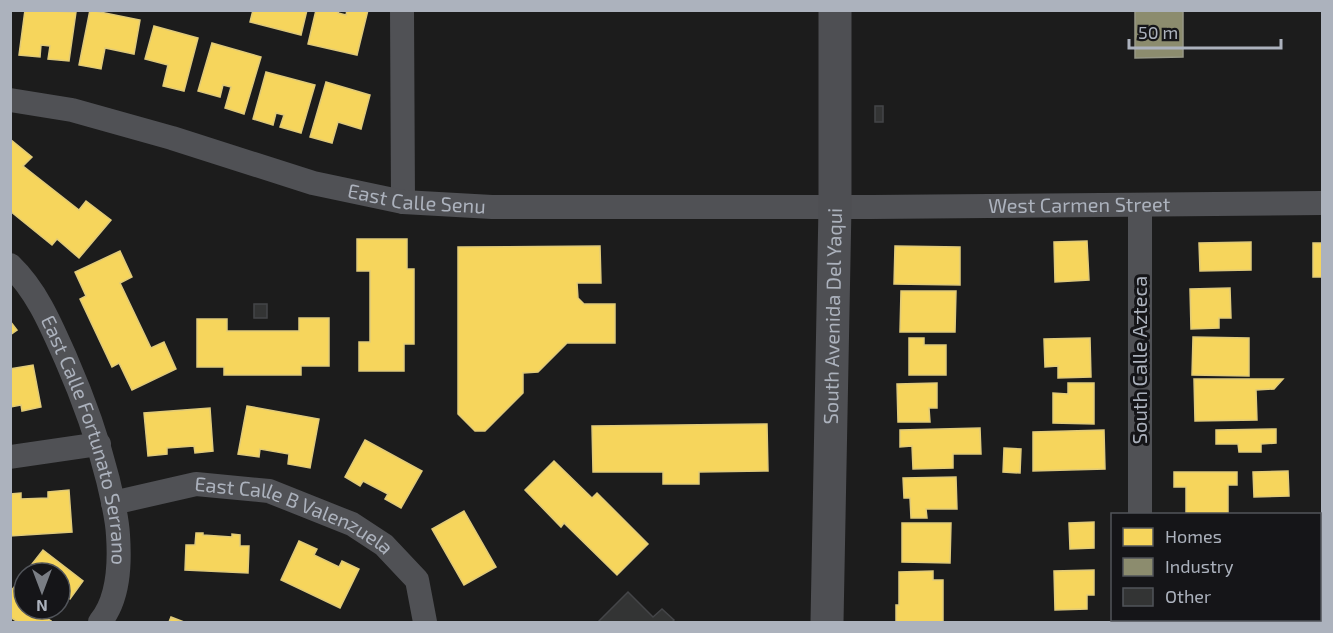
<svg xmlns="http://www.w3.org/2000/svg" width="1333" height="633" font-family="'Exo 2',sans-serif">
<rect width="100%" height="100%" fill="#1c1c1c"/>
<g fill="#f6d55c" stroke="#e0ca79" stroke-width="1.5">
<path d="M25,10l51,2 -7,49 -21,-2 2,-13 -9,-1 -1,12 -21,-2z"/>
<path d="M90,10l50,10 -6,34 -29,-6 -4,21 -22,-4z"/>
<path d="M253,10h54l-6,25 -51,-13z"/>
<path d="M316,10h23l-1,3 8,2 1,-5h21l-11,45 -49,-11z"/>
<path d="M154,26l44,12 -14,53 -21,-5 5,-21 -23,-6z"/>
<path d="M212,43l49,14 -17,57 -19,-6 6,-21 -8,-2 -3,12 -22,-6z"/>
<path d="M266,72l49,13 -14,48 -21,-6 4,-12 -8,-2 -3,12 -20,-6z"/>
<path d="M326,82l44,13 -9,34 -23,-7 -6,21 -22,-6z"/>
<path d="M10,139l22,18 -9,9 56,44 7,-9 25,19 -32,38 -22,-19 -5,6 -42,-34z"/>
<path d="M357,239h50v30h7v75h-10v27h-45v-29h11v-71h-13z"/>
<path d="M1087,241l2,39 -34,2 -1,-40z"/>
<path d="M1251,242v28l-51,1 -1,-28z"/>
<rect x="1313" y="243" width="9" height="34"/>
<path d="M600,246l1,37h-24l1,15 6,6h31v39h-48l-29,29 -15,1v20l-38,38h-10l-17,-17v-167z"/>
<path d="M895,246l65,1v38l-66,-1z"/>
<path d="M120,251l12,26 -12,6 31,65 13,-6 12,27 -44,21 -13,-27 -7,4 -32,-68 6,-3 -11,-24z"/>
<path d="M1230,288l1,30h-12v10l-28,1 -1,-40z"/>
<path d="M901,291h55l-1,41h-55z"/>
<path d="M299,318h30v48h-28v9h-77v-8h-27v-48h30v12h72z"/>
<path d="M10,321l7,9 -7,5z"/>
<path d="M1193,337l56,1v38l-57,-1z"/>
<path d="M909,338h15v7h22v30h-37z"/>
<path d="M1090,338l1,39 -33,1v-12l-13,1 -1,-28z"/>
<path d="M33,365l8,42 -19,4 -1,-6 -11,2v-38z"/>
<path d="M1194,379h89l-9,10 -18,1 1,30 -62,1z"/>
<path d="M937,383v25h-8l1,14h-32l-1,-38z"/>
<path d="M1068,383h26v41l-41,-1v-30l15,1z"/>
<path d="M247,406l72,13 -9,49 -22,-4 1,-10 -29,-5 -1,8 -21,-3z"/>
<path d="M210,408l3,43 -18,2 -1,-7 -27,2v6l-19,2 -4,-43z"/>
<path d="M767,424l1,47 -69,1v12h-36v-12h-70l-1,-46z"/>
<path d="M980,428l1,26h-28v14l-40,1 -1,-23 -12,1v-17z"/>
<path d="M1276,429v14l-15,1v8h-22l-1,-8h-22v-14z"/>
<path d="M1104,430l1,39 -72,2v-39z"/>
<path d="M365,440l57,31 -21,37 -16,-9 3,-5 -25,-13 -3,5 -15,-9z"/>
<path d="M1004,448l17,1 -1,24 -17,-1z"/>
<path d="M554,461l38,37 5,-5 51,51 -31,31 -53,-52 -3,4 -36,-37z"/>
<path d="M1288,471l1,25 -35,1 -1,-25z"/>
<path d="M1174,472h63v13h-9v29h-42v-27h-12z"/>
<path d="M956,477l1,32h-31l1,9h-16l-1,-20h-6l-1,-20z"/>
<path d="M69,490l3,42 -62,4v-42l11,-1v6l27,-1v-6z"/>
<path d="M464,511l32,56 -32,18 -32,-56z"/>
<path d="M1094,522v26l-24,1 -1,-26z"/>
<path d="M902,523h49l-1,40 -48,-1z"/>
<path d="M196,533h7v2l29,2v-3l8,1v11h9l-1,27 -63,-3 1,-25h9z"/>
<path d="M299,541l18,8 -3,6 25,12 3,-6 17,8 -19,39 -59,-28z"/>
<path d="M43,550l40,31 -13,18 -9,-7 -1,2v-21h-35z"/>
<path d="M1094,570v25h-7v14l-32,1 -1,-39z"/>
<path d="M933,571v9h10v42h-47v-17h3v-33z"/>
<path d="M24,575v34h24l-5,7 8,5 -1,1h-32l-8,-5v-25z"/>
<path d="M171,617l13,5h-15z"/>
</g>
<path fill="#8c8c6e" stroke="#969786" stroke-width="1.5" d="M1135,10h48v47l-48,1z"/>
<g fill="#333434" stroke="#444548" stroke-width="1.5">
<rect x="875" y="106" width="8" height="16"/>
<rect x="254" y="304" width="13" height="14"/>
<path d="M628,592l25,25 9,-8 12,11 -2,2h-74z"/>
</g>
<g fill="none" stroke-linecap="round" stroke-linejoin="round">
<g stroke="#505155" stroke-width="24">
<path d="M402,10l1,192"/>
<path id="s1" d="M10,100l62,10 100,28 141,45 90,19 89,5h380l450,-4"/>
<path d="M1140,205v309"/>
<path id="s2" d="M10,265c27,26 41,60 56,94 18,41 31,77 42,121 4,18 9,36 10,55 2,29 1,64 -18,87"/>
<path d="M10,457l89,-13"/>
<path id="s3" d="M113,503l83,-19 73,7 83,33 32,21 33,35 8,42"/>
<path d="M1140,622v-2"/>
</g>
<path stroke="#4e4f53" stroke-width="33" id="s4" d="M827,622l8,-415v-197"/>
</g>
<g text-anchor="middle" stroke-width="6" stroke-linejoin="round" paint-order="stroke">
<g font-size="20" fill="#acb2bd" stroke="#151518">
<text dy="7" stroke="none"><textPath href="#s1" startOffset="420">East Calle Senu</textPath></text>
<text dy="7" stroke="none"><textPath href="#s1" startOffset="1083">West Carmen Street</textPath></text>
<text dy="7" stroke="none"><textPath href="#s4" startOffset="306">South Avenida Del Yaqui</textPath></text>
<text transform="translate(1140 360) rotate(-90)" y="7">South Calle Azteca</text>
<text dy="7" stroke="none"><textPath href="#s2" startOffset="194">East Calle Fortunato Serrano</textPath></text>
<text dy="7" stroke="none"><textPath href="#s3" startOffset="189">East Calle B Valenzuela</textPath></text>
</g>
</g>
<rect width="1333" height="633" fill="none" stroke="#acb2bd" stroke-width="24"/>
<rect x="1111" y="513" width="210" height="108" fill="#151518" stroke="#51545a" stroke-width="1.5"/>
<rect x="1123" y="528" width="30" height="18" fill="#f6d55c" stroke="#51545a" stroke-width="1.5"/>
<text x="1165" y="543" font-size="18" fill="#acb2bd">Homes</text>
<rect x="1123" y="558" width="30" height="18" fill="#8c8c6e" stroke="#51545a" stroke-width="1.5"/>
<text x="1165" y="573" font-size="18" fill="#acb2bd">Industry</text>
<rect x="1123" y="588" width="30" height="18" fill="#333434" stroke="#51545a" stroke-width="1.5"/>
<text x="1165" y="603" font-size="18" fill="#acb2bd">Other</text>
<g transform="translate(42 591) rotate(180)"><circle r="28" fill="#151518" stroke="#51545a" stroke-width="1.5"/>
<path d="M0-4.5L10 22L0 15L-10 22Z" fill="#7a7e85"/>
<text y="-9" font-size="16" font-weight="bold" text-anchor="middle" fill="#acb2bd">N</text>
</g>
<path d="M1129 39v9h152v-9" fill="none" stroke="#acb2bd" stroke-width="3"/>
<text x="1138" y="39" font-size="18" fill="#acb2bd" stroke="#151518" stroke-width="4.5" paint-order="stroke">50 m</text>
</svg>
